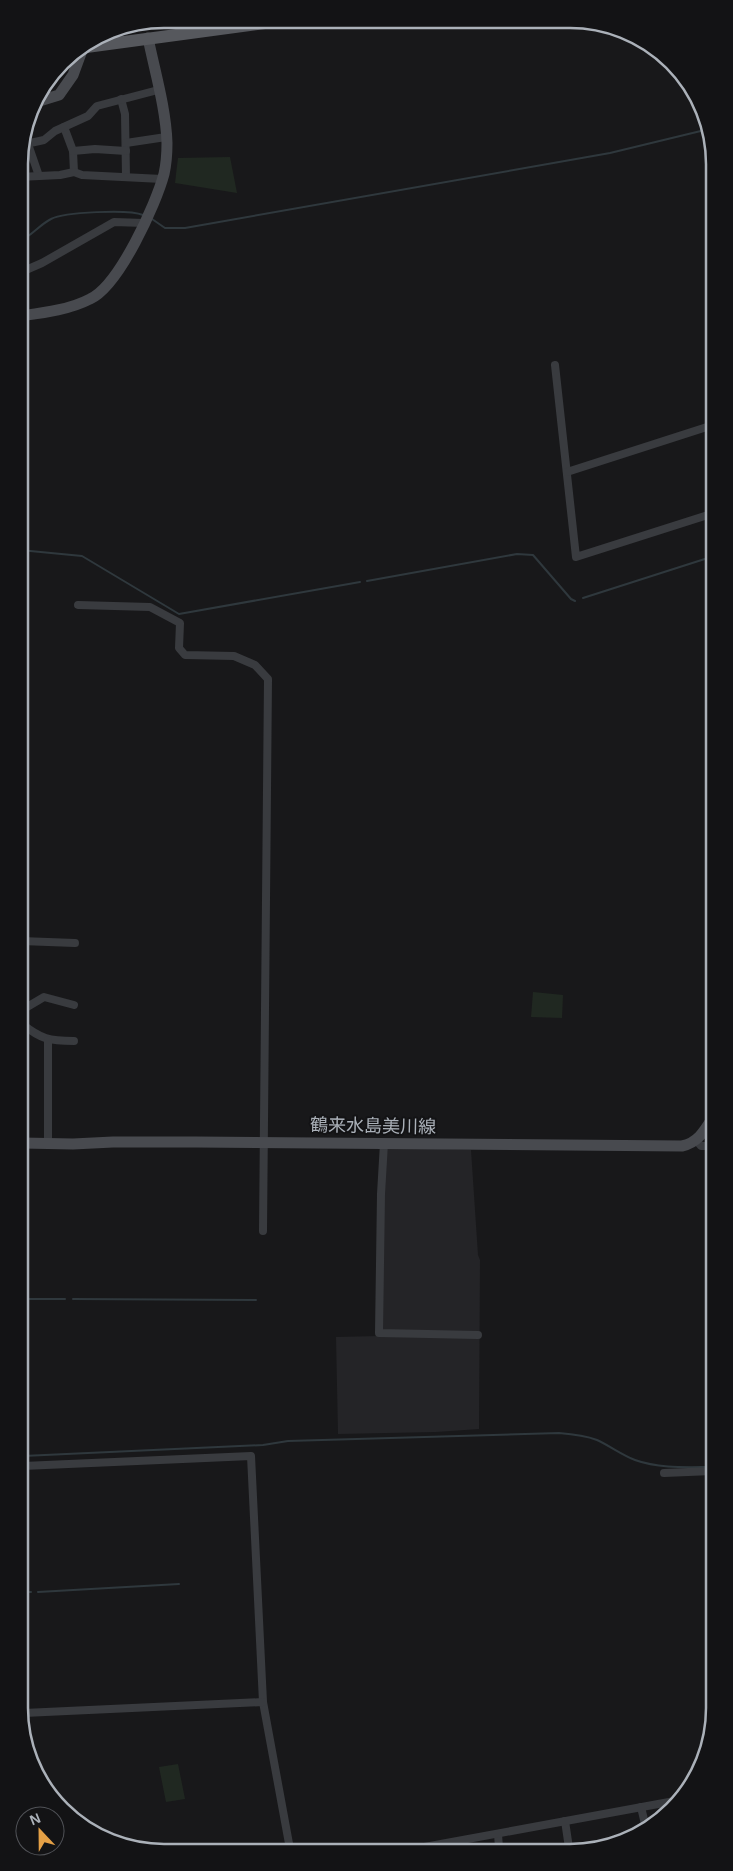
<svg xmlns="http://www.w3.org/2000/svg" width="733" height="1871" font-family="Helvetica,'Noto Sans JP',sans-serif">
<rect width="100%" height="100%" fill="#18181a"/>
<path fill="#242427" d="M385,1147l86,3 7,105 2,5 -1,169 -43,3 -98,2 -2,-97 43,-1z"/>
<g fill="#202821">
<path d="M230,157l7,36 -62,-10 3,-25z"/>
<path d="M533,992l30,3 -1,23 -31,-1z"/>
<path d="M178,1764l7,35 -19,3 -7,-35z"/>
</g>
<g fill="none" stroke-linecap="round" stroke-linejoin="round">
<g stroke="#2f383d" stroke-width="2">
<path d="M152,219l13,9h20l425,-75 99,-24"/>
<path d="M19,241c12,-4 20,-16 32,-22 13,-7 78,-10 92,-4"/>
<path d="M20,550l62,6 97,58 181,-32"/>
<path d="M367,581l150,-27 16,1 38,44 4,2"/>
<path d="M583,598l128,-41"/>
<path d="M22,1299h43"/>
<path d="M73,1299l183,1"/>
<path d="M23,1456l240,-11 25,-4 271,-8c13,1 25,2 38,7 13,6 25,15 38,20 25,9 53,7 78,7"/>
<path d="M23,1592h8"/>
<path d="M38,1592l141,-8"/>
</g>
<g stroke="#393b3f" stroke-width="8">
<path d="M121,99l4,15 1,63"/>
<path d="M64,127l9,24 1,21"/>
<path d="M126,143l40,-6"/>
<path d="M28,144l11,32"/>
<path d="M21,145l23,-5 11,-9 33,-15 9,-10 61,-16"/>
<path d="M73,151l22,-2 31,2"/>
<path d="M19,177l41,-2 14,-3 8,3 80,4"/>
<path d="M19,273l23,-10 72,-41 30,1"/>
<path d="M555,365l21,192 135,-43"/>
<path d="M567,472l143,-46"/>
<path d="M78,605l72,2 30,16 -1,25 6,7 49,1 21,9 13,14 -5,552"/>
<path d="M21,941l54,2"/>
<path d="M22,1010l22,-13 30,8"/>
<path d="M22,1024c19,15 27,17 52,17"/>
<path d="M48,1040v103"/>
<path d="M696,1140l5,6h11"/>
<path d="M384,1143l-3,51 -2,139 99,2"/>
<path d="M23,1466l228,-10 12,246 27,147"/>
<path d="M664,1473l48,-2 -2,39 3,20"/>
<path d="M24,1713l239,-11"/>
<path d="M641,1807l4,17"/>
<path d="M565,1821l4,27"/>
<path d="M498,1834l1,14"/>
<path d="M419,1848l261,-48"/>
</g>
<g stroke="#484a4f" stroke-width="11">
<path d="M33,103l26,-8 14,-20 11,-30"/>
<path d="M20,316c22,-3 49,-6 70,-17 29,-13 66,-95 74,-125 2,-9 3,-21 3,-31 -1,-34 -12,-71 -19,-105"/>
<path d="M22,1143l51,1 40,-2h83l486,4c15,-3 22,-14 30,-27"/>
</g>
<path stroke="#56585d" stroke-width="12" d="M79,48l209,-28"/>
</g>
<g text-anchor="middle" stroke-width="4" stroke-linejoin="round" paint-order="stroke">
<g font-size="18" fill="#abb1b9" stroke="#131315">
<text transform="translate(373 1126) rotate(1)" y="6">鶴来水島美川線</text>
</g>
</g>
<path d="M0 0H733V1871H0ZM164 28H570A136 136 0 0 1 706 164V1708A136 136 0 0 1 570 1844H164A136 136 0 0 1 28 1708V164A136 136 0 0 1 164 28Z" fill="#131315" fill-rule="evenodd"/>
<path fill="none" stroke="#abb1b9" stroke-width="2.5" d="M164 28H570A136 136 0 0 1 706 164V1708A136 136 0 0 1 570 1844H164A136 136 0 0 1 28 1708V164A136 136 0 0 1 164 28Z"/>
<g transform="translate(40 1831) rotate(338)"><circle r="24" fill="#131315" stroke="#505257"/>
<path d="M0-4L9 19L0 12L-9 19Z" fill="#e4a046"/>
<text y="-8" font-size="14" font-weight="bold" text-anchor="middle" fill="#abb1b9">N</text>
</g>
</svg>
